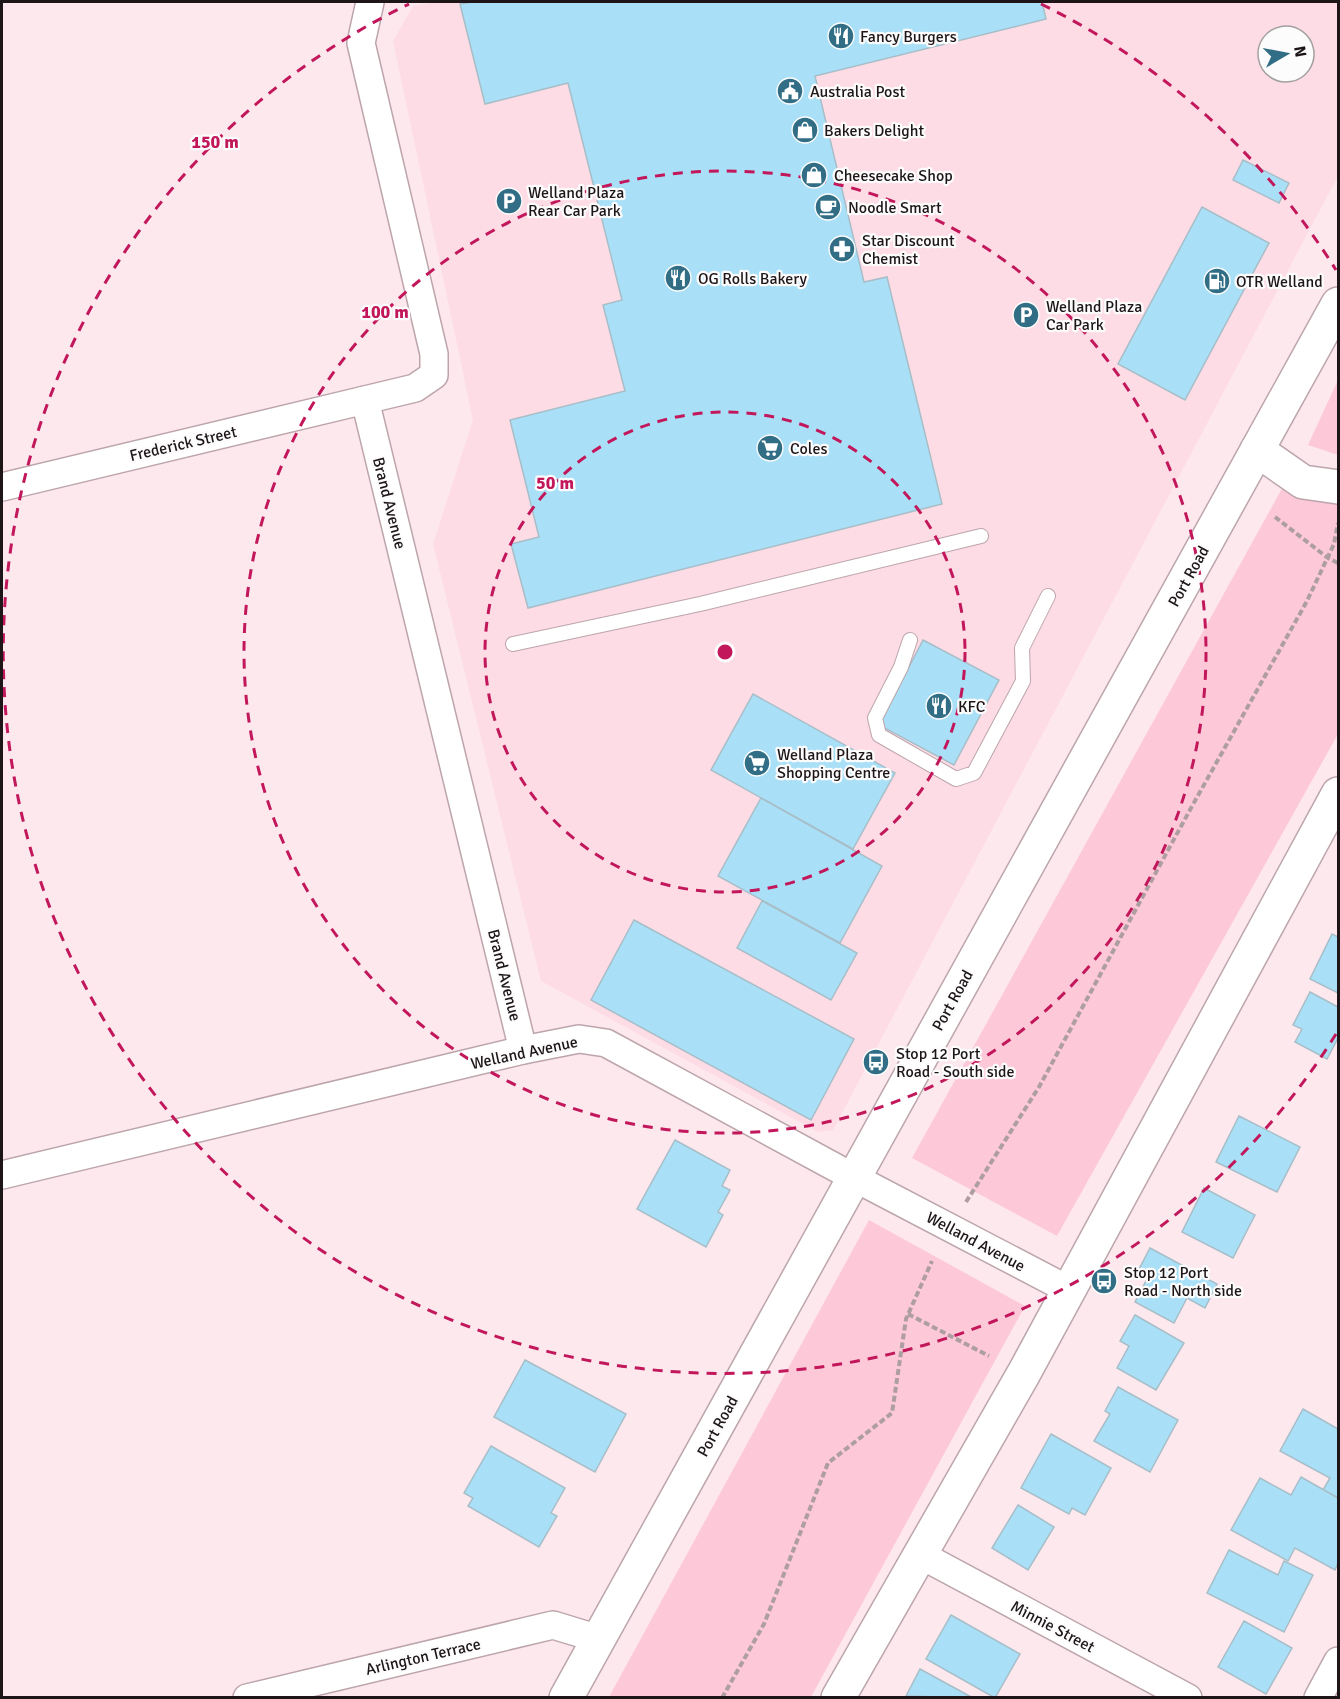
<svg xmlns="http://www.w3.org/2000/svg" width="1340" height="1699" font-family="Signika,sans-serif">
<rect width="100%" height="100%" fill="#fde8ee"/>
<path fill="#fedce5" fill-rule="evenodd" d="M435,2h903v174l-505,954 -15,2 -277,-151 -108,-437 40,-124 -80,-379 20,-35zM1268,36h36v36h-36z"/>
<g fill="#fdc9d8">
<path d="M1338,380v75l-30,-10z"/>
<path d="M1285,483l53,17v234l-281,502 -145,-78z"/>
<path d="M869,1220l156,86 -214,391h-202z"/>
</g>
<g fill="#aae0f7" stroke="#a7bec8" stroke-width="1.5">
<path d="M472,2h570l4,17 -231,57 49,206 23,-5 55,227 -414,104 -17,-64 28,-7 -29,-117 115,-29 -22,-86 19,-5 -54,-217 -83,21 -25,-100z"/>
<path d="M1243,160l46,23 -10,20 -46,-23z"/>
<path d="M1202,207l67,36 -84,157 -67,-36z"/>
<path d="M923,640l76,40 -45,85 -75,-40z"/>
<path d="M753,694l142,79 -42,76 -142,-79z"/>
<path d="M761,798l121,68 -42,77 -122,-67z"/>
<path d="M762,901l95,52 -26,47 -94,-52z"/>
<path d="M634,920l220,119 -43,81 -220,-120z"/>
<path d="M1332,934l6,3v56l-28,-14z"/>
<path d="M1310,992l28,15v31l-11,21 -32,-17 7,-13 -9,-4z"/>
<path d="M1239,1116l61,31 -23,45 -61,-30z"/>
<path d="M675,1140l55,30 -8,16 8,4 -12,22 5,3 -17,32 -69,-38z"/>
<path d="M1204,1188l51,27 -22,43 -51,-26z"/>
<path d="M1150,1248l67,36 -12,24 -18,-10 -13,25 -39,-21 13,-25 -10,-6z"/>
<path d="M1135,1315l49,28 -28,47 -39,-22 12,-22 -9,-5z"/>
<path d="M525,1360l101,54 -31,58 -101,-55z"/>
<path d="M1118,1387l60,33 -28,52 -56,-31 16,-27 -5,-3z"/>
<path d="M1303,1409l35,20v69l-15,-8 7,-12 -50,-27z"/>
<path d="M1051,1434l60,34 -26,47 -13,-7 -3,6 -48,-26z"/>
<path d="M491,1446l74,42 -14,25 6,3 -18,31 -71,-41 5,-8 -9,-5z"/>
<path d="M1301,1477l37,21v65l-3,7 -40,-22 -7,13 -57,-31 29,-52 31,17z"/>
<path d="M1018,1505l36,22 -26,43 -36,-22z"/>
<path d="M1229,1550l49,25 6,-14 29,14 -29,57 -77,-39z"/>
<path d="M951,1615l69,39 -25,44 -69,-39z"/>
<path d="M1244,1621l48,27 -26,46 -48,-27z"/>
<path d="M920,1669l53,29 -67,-2z"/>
</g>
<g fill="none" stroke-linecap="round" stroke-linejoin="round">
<defs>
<g id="lane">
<path d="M910,640l-9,27 -26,51 4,17 77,44 18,-6 49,-92 -1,-33 26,-52"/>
<path d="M513,644l187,-40 281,-68"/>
</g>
<g id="street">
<path d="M370,2l-9,41 73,311v21l-19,13 -50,12 158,650"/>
<path d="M2,487l363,-87"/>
<path d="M2,1175l521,-125 56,-11 27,4 247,134 216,113"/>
<path d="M919,1554l269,144"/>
<path d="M247,1698l306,-73 46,14"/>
<path d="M1318,1698l20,-37"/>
</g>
<g id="highway">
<path d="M1257,450l46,32 35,5"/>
<path d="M566,1698l772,-1394"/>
<path d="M838,1698l186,-325 314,-579"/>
</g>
</defs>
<use href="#lane" stroke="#bca5ab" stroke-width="16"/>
<use href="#street" stroke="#bca5ab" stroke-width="30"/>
<use href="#highway" stroke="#bca5ab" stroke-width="36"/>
<g stroke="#ae9da2" stroke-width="4" stroke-dasharray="6 3" stroke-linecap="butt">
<path d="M1275,517l53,41 10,5"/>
<path d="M966,1202l73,-115 152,-279 116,-207 27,-57 4,-21"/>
<path d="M908,1314l81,42"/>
<path d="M722,1698l42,-74 64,-161 64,-50 14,-94 26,-58"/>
</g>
<use href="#lane" stroke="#fff" stroke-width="14"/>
<use href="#street" stroke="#fff" stroke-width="27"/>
<use href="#highway" stroke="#fff" stroke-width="33"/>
</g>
<g fill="none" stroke="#c2185b" stroke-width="3" stroke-dasharray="10 8">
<circle cx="725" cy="652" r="240"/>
<circle cx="725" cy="652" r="481"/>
<path d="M1336 1034A721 721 0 1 1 409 4M1041 4A721 721 0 0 1 1336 270"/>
</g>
<defs>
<symbol id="restaurant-disc" viewBox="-11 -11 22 22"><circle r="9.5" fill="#316d85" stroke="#fcfcfc"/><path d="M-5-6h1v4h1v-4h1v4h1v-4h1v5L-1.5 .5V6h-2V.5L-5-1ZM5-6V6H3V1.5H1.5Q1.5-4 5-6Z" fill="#fff"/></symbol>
<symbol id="civic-disc" viewBox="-11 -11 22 22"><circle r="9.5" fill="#316d85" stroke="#fcfcfc"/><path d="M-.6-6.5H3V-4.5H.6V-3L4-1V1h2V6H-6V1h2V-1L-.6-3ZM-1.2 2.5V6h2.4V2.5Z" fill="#fff"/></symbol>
<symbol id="shop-disc" viewBox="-11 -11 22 22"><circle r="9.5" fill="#316d85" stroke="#fcfcfc"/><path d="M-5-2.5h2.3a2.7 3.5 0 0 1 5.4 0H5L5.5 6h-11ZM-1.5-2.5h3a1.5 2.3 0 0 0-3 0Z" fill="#fff"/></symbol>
<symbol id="parking-disc" viewBox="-11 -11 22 22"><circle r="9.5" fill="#316d85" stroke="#fcfcfc"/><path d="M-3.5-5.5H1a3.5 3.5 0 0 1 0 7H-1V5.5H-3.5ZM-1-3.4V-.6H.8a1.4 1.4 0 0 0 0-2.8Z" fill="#fff"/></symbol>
<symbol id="cafe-disc" viewBox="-11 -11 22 22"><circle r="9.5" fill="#316d85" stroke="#fcfcfc"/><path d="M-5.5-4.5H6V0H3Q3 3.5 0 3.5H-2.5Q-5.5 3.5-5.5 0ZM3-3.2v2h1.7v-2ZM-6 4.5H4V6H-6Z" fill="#fff"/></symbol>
<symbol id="pharmacy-disc" viewBox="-11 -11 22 22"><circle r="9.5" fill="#316d85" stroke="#fcfcfc"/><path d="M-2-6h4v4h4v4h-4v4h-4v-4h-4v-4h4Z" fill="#fff"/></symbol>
<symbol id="fuel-disc" viewBox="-11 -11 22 22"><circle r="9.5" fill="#316d85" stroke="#fcfcfc"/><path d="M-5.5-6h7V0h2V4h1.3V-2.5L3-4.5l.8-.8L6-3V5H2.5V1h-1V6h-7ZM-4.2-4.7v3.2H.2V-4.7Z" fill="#fff"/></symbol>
<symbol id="supermarket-disc" viewBox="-11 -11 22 22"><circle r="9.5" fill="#316d85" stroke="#fcfcfc"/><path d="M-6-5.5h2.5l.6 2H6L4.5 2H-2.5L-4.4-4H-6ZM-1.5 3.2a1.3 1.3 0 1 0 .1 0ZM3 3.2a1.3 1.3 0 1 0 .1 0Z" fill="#fff"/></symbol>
<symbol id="bus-disc" viewBox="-11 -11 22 22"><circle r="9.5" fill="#316d85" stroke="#fcfcfc"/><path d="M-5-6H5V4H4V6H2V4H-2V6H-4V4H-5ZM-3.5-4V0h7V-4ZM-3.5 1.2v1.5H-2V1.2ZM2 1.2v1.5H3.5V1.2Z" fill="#fff"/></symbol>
</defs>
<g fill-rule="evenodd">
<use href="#restaurant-disc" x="826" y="21" width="30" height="30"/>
<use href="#civic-disc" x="775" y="76" width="30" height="30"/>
<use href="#shop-disc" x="790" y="115" width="30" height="30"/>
<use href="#shop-disc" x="799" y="160" width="30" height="30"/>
<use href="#parking-disc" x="494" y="186" width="30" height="30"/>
<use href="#cafe-disc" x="813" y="192" width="30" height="30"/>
<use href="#pharmacy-disc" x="827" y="234" width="30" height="30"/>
<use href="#restaurant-disc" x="663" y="263" width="30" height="30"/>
<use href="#fuel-disc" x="1202" y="266" width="30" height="30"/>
<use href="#parking-disc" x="1011" y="300" width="30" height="30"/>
<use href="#supermarket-disc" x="755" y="433" width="30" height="30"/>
<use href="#restaurant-disc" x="924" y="691" width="30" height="30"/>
<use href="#supermarket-disc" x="742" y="748" width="30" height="30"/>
<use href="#bus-disc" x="861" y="1047" width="30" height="30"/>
<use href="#bus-disc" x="1089" y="1266" width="30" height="30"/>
</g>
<g text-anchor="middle" stroke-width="4.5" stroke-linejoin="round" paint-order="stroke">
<g font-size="16" fill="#1d1517" stroke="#fcfcfc" text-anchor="start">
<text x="860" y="42">Fancy Burgers</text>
<text x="810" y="97">Australia Post</text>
<text x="824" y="136">Bakers Delight</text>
<text x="834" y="181">Cheesecake Shop</text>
<text x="528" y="198">Welland Plaza<tspan x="528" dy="18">Rear Car Park</tspan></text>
<text x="848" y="213">Noodle Smart</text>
<text x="862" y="246">Star Discount<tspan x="862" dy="18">Chemist</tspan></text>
<text x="698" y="284">OG Rolls Bakery</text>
<text x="1236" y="287">OTR Welland</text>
<text x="1046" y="312">Welland Plaza<tspan x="1046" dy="18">Car Park</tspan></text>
<text x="790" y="454">Coles</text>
<text x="958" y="712">KFC</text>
<text x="777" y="760">Welland Plaza<tspan x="777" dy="18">Shopping Centre</tspan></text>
<text x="896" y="1059">Stop 12 Port<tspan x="896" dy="18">Road - South side</tspan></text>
<text x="1124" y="1278">Stop 12 Port<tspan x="1124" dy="18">Road - North side</tspan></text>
</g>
<g font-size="16" fill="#1d1517" stroke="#fcfcfc">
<text transform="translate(183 443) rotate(-13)" y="6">Frederick Street</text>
<text transform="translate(390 503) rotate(76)" y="6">Brand Avenue</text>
<text transform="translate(1188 576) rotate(-61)" y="6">Port Road</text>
<text transform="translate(505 975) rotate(76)" y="6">Brand Avenue</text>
<text transform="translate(952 1000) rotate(-61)" y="6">Port Road</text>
<text transform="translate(524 1052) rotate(-12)" y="6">Welland Avenue</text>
<text transform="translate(976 1241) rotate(28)" y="6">Welland Avenue</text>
<text transform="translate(717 1426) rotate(-61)" y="6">Port Road</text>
<text transform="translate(1053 1626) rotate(28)" y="6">Minnie Street</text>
<text transform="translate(423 1656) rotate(-13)" y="6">Arlington Terrace</text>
</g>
</g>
<circle cx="725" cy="652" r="9" fill="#c2185b" stroke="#fcfcfc" stroke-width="3"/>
<g font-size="18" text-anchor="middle" font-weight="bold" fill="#c2185b" stroke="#fcfcfc" stroke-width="4.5" stroke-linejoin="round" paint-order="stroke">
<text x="215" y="148">150 m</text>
<text x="385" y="318">100 m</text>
<text x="555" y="489">50 m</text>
</g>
<rect width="1340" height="1699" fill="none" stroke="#1d1517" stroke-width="6"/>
<g transform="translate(1286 54) rotate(80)"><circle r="28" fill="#fcfcfc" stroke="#a3a0a0" stroke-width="1.5"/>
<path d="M0-4.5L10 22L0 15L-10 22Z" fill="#316d85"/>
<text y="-9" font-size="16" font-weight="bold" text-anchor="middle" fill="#1d1517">N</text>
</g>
</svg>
